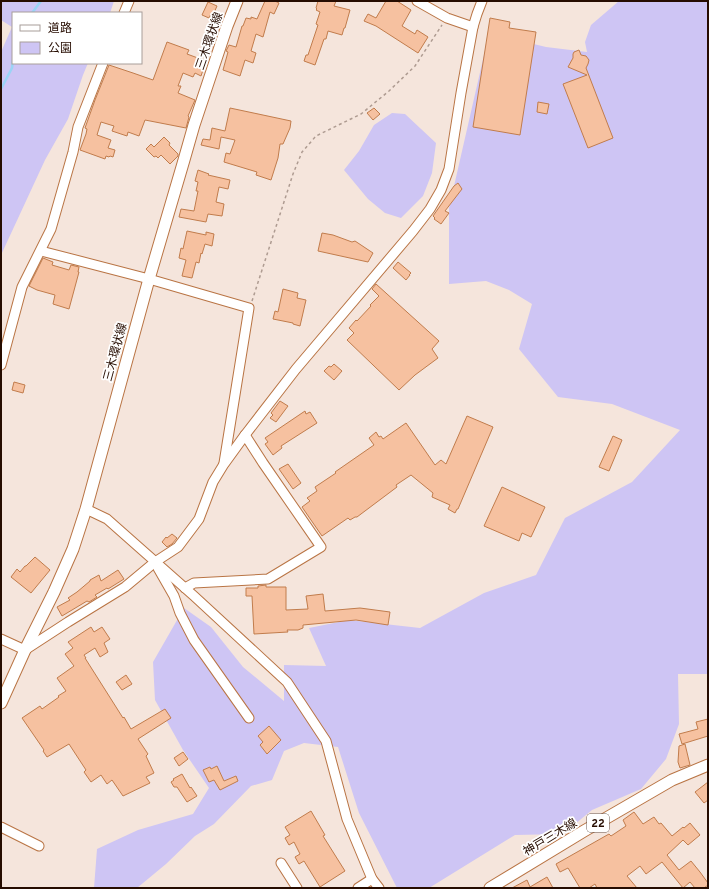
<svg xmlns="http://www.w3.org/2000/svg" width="709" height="889" font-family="Overpass,'Noto Sans JP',sans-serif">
<rect width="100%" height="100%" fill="#f5e5dc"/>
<g fill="#cec5f4">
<path d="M1,1h113l-4,12h-97v50h75l-5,12 -15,44 -23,41 -44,95v-203l11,-25 -11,-7z"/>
<path d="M619,1h89v673h-30l1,50 -13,35 -25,30 -49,21 -29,24 -48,1 -86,53h-32l-38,-75 -21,-66 -34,-4 -20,8 -12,29 -21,6 -37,38 -19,12 -29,28 -29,24h-43l3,-39 41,-19 55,-16 16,-26 -26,-38 -28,-50 -2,-38 31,-54 27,19 32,40 41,34v-36l42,1 -17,-38 40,-8 71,8 64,-35 52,-18 29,-57 67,-36 48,-52 -68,-26 -54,-7 -39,-48 13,-45 -23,-14 -23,-9 -37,3v-76l40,-175 57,14 41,5 -2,-10 6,-17z"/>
<path d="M392,113l13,1 31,29 -4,30 -9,23 -22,22 -16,-5 -17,-14 -24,-29 15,-19 15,-26z"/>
</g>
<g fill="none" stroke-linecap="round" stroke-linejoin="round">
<g stroke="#9ad4f5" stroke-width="2.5">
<path d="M32,13l9,-12"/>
<path d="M1,89l11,-21 1,-8"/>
</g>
</g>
<g fill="#f6c1a0" stroke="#c17c4c">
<path d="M265,1h10l4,2 -5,11 -4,-2 -7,25 -7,-3 -5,17 5,2 -3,10 -8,-3 -5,16 -17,-6 5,-18 -2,-1 3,-6 7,2 6,-21h1l3,-8 5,1v-2l6,2z"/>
<path d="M318,1h18l-2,5 16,4 -5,18h-1l-2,7 -14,-4 -2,8h-2l-9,26 -11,-4 2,-6h2l10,-30 -2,-1 4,-12 -4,-2 1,-1 -1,-1z"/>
<path d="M386,1h11l14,9 -9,16 13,8 2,-4 11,7 -10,16 -42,-27 -12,-5 4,-7 8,4z"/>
<path d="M208,2l9,4 -4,9 -2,-1 -2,4 -7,-3z"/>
<path d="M490,18l20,4 -1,6 27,4 -16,103 -47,-8z"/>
<path d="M167,42l22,8 -2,4 19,7 -5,15 -6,-3 -2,4 -10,-4 -5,13h3l-3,7 17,7 -7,16 1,1 -3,11 -41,-8 -6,16 -11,-4 -1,4 -15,-5 2,-5 -13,-4 -4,13 14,5 -3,8 7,2 -2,7 -3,-1 -1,1 -3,-1 -1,3 -25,-9 6,-16 1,-5 -2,-1 10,-28 14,-35 24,8 20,7z"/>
<path d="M579,50l2,5 5,1 3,4 -1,4 -2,4 27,70 -25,10 -25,-64 24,-9 -19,-8 5,-9v-4l1,-2z"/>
<path d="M538,102l11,2 -2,10 -10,-2z"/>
<path d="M230,108l61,13 -1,7 -7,16h-3l-2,14 -7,22 -15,-5 1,-3 -33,-10 2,-9 4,1 5,-14 -14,-3 -2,12 -18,-4 2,-6 7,1 2,-12 13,3z"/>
<path d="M374,108l6,6 -7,6 -6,-7z"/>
<path d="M164,137l6,6 -1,2 9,9v2l-8,8 -9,-9 -3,3 -2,-2 -2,1 -8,-8 5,-5 3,3z"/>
<path d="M198,170l11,4 -1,1 22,5 -2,9 -9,-2 -3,15 8,2 -2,12 -14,-2 -2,8 -27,-5 2,-8 13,2 4,-20h-2l2,-9 -3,-1z"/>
<path d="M458,183l4,6 -17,22 4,2 -8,11 -7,-5 1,-1 -2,-2 21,-30z"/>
<path d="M187,231l19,4v-3l8,2 -2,12 -7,-2 -3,10 -1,-1 -2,10 -3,-1 -4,16 -10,-2 4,-16 -7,-2 2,-10 2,1z"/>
<path d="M322,233l11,2 19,7 3,-1 18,12 -5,9 -50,-11z"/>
<path d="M43,258l10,4 -1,3 17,5 2,-5 8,2 -1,5h1l-10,37 -16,-5 2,-9 -18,-5 -8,-4z"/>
<path d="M398,262l13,11 -2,2h1l-4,5 -13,-12z"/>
<path d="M376,284l63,57 -7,8 6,9 -23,17 -16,15 -52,-50 7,-7 -5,-5 7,-8 1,1 14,-15 -1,-1 9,-9 -7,-7z"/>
<path d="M283,289l15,4 -1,5 9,2 -6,26 -7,-2v-1l-20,-4 2,-8 3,1z"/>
<path d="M334,364l8,7 -8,9 -10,-9 5,-5 2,1z"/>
<path d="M14,382l11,3 -2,8 -11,-3z"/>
<path d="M280,401l8,5 -12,16 -6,-4 3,-3 -2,-2z"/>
<path d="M305,411l1,3 4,-2 7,11 -36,23 1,2 -9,7 -8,-11 3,-2 -3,-4z"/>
<path d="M467,416l26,11 -35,82h-1l-2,4 -7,-4 2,-4 -18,-8 1,-4 -22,-18 -15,10 1,2 -40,30h-2l-5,3 -2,-2 -26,18 -20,-29 8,-6 -3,-3 10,-7 -2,-4 21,-14 -1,-1 39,-27 -5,-7 7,-6 3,5 2,-1 2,3 23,-16 29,42 6,-5 5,4z"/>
<path d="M613,436l9,4 -13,31 -10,-4z"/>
<path d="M288,464l13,19 -8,6 -14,-20z"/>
<path d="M502,487l43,20 -14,30 -9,-4 -3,8 -35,-15z"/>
<path d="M172,534l5,4 -5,6 -5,3 -5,-5 4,-5 1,1z"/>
<path d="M35,557l15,13 -19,23 -20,-16 6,-8 3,3 5,-6h1z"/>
<path d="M118,570l6,9 -16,10 -1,-1 -12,7 2,2 -8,5 -2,-1 -25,15 -5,-9 13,-7 -2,-2 9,-6 13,-11v-1l9,-5 2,6z"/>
<path d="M266,585v2h20v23l22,-1 -2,-13 17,-2 2,17 35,-3 30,4 -2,13 -32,-5 -53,5v3l-5,2h-11l1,2 -34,2 -2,-38h-6v-8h12v-2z"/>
<path d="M91,627l3,5 8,-5 8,12 -6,4 4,9 -8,5 -5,-9 -11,7 2,3h-1l38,60 1,-1 7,12 34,-20 6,9 -33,21 10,15 -2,2 8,17 -8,4 4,6 -27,13 -11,-16 -5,4 -6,-9 -10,7 -7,-10 2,-2 -17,-26 -22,13 -4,-6 1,-1 -22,-32 18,-12 2,3 17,-12 -1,-1 8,-5 -9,-13 17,-12 -9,-12 8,-6 -5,-6z"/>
<path d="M126,675l6,9 -10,6 -6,-8z"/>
<path d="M708,719v17l-26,8 -3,-10 19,-5 -2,-7z"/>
<path d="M269,726l12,14 -14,14 -7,-9 3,-3 -5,-6z"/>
<path d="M685,744l5,21 -10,3 -2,-6 1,-16z"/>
<path d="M183,752l5,7 -9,7 -5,-8z"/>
<path d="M217,766l7,15 12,-5 2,5 -18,9 -6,-10 -5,2 -6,-12 7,-3 1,2z"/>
<path d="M182,774l8,14 1,-1 6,9 -10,6 -10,-15h-3l-3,-5 3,-2 -1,-1z"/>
<path d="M708,782v18l-4,3 -9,-11z"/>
<path d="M311,811l14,24 -2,1 22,35 -25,16 -16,-26 -5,3 -4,-7 5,-3 -6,-12 -5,3 -4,-7 5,-3 -5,-8z"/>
<path d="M634,812l9,12 11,-7 5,7 2,-1 11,13 11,-9 1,1 6,-5 10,12 -12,10 -5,-5 -16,15 12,15 12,-9 9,11 8,11v2l-4,3h-9l-5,-6 -7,6 -21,-26 -16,12 -6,-8 -13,10 10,12h-40l-2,-4 -6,4h-9l-12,-20 -8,4 -4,-8 53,-30 2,2 15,-10 -3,-6z"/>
<path d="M547,877l6,11h-41l15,-8 3,7z"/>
</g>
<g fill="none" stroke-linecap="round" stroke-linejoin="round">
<defs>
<g id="minor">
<path d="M417,1l30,17 26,9"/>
<path d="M124,13l5,-12"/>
<path d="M41,251l108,28 100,29 -25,155"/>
<path d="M1,365l21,-78 29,-58 22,-77 5,-25 25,-64"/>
<path d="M86,509l21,10 87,77 93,86 39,59 21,78 25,60 7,9"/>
<path d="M158,568l16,28 6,17 14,27 55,78"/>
<path d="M185,588l9,-5 74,-4 53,-32 -58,-84 -18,-28"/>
<path d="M1,639l24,11 43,-28 57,-35 30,-25 23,-15 21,-28 14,-37 11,-18 21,-29 51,-66 117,-138 17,-22 11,-19 8,-21 12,-76 12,-66 4,-13 5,-13"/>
<path d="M1,827l38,19"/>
<path d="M281,863l16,25"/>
<path d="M358,888l14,-9"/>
</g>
<g id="major">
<path d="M1,703l24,-53 29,-58 19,-43 13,-40 63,-230 35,-119 10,-35 33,-99 10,-25"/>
<path d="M490,888l94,-57 88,-51 36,-15"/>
</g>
</defs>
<use href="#minor" stroke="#b97444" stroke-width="11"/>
<use href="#major" stroke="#b97444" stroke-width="13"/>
<path stroke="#ae9b91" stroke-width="1.5" stroke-dasharray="3 3" stroke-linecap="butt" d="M252,301l41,-127 9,-22 14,-16 45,-22 28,-23 26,-25 27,-41"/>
<use href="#minor" stroke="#fff" stroke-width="9"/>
<use href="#major" stroke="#fff" stroke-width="11"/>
</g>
<g text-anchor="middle" stroke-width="3.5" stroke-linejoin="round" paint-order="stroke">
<rect fill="#fff" stroke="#67554c" stroke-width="1" x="587" y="814" width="22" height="18" rx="3"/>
<g font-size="11" font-weight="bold" fill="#260c00">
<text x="598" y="827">22</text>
</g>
<g font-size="12" fill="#260c00" stroke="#fff">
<text transform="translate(209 41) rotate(-71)" y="4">三木環状線</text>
<text transform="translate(115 352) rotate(-75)" y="4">三木環状線</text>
<text transform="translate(550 837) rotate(-31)" y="4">神戸三木線</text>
</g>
</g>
<rect width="709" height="889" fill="none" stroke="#260c00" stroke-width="4"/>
<rect x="12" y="12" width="130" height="52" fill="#ffffff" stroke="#a89e99"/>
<rect x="20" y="25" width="20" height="6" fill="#ffffff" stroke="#a89e99"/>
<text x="48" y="32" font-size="12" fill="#260c00">道路</text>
<rect x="20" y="42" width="20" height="12" fill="#cec5f4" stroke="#a89e99"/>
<text x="48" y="52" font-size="12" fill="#260c00">公園</text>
</svg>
